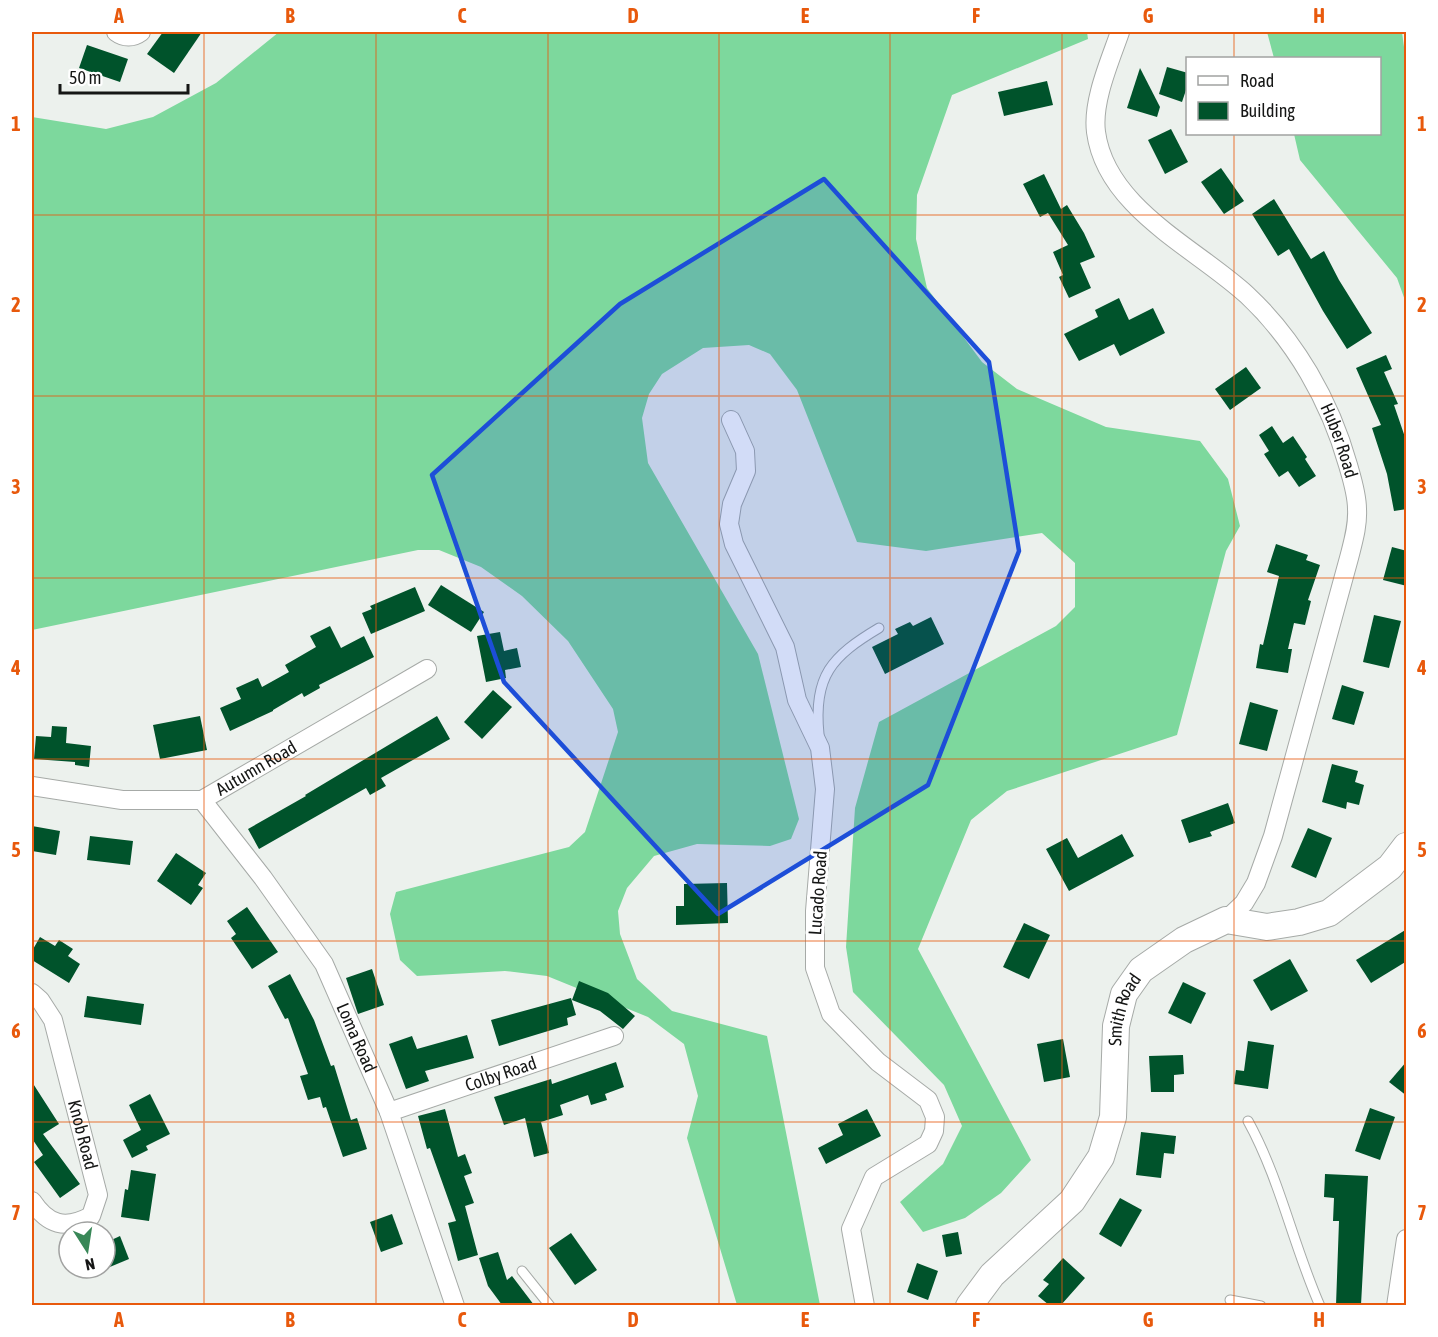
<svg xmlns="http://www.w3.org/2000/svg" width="1438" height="1337" font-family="'Asap Condensed',sans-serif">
<rect width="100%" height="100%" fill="#ecf1ed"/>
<g fill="#7dd89d">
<path d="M279,32h808l1,7 -136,56 -35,100 -1,44 11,49 55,74 35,27 89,38 94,14 28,38 12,47 -14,25 -49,184 -170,56 -36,29 -53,129 113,211 -30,33 -36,25 -42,14 -23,-30 43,-38 19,-38 -18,-41 -91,-93 -7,-45 9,-139 24,-86 177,-96 19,-19v-44l-33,-30 -116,18 -69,-9 -60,-152 -27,-36 -21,-9 -46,3 -41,26 -13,20 -7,24 6,45 110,191 41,165 -8,20 -21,7 -73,-2 -43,12 -27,32 -9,23 2,23 17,45 35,32 95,25 53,269h-83l-50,-167 11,-42 -14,-52 -36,-27 -101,-41 -42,-5 -88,5 -17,-16 -10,-46 6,-22 173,-45 16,-15 33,-100 -5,-23 -45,-68 -46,-45 -41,-29 -42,-17h-21l-386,80v-513l74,12 47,-12 63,-34z"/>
<path d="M1267,32h135l4,30v241l-9,-25 -97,-118 -6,-26h86v-76h-106z"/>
</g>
<g fill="#00532b">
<path d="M163,32h39l-28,41 -27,-19z"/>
<path d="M87,45l41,14 -8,23 -41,-14z"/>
<path d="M1167,67l21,6v11l-6,18 -23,-8z"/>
<path d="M1140,68l20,39 -3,10 -30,-9z"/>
<path d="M1047,81l6,24 -49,11 -6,-24z"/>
<path d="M1171,129l17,33 -23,12 -17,-34z"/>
<path d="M1221,168l23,33 -20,13 -23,-32z"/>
<path d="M1044,174l17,35 6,-4 17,28 11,24 -15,6 11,25 -22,10 -10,-21 4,-2 -10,-23 15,-7 -20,-32 -8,4 -17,-33z"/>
<path d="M1274,199l37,60 13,-8 15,29 33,53 -25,16 -24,-38 -34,-62 -11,7 -26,-42z"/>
<path d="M1119,298l10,22 24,-12 12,25 -45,23 -6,-12 -35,17 -15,-27 34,-17 -3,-7z"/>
<path d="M1386,355l6,14 -8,3 14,32 -4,1 13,38v66l-13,2 -7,-37 -15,-46 9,-3 -25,-57z"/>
<path d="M1246,367l15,21 -31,22 -15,-21z"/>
<path d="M1272,426l11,17 10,-7 14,21 -2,2 11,17 -17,11 -11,-16 -9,6 -15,-23 5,-3 -10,-16z"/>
<path d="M1276,544l32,11 -2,5 14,5 -12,35 3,1 -6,24 -11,-2 -6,26h4l-4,24 -32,-5 4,-24 3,1 16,-69 -12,-4z"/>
<path d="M1392,547l15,4v35l-24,-6z"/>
<path d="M441,585l43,27 -13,20 -43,-27z"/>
<path d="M415,587l10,24 -54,23 -9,-21 10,-4 -2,-3z"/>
<path d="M1374,615l27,6 -12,47 -26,-6z"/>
<path d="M931,617l13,27 -59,30 -13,-27 26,-13 -3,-5 15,-7 3,4z"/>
<path d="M330,626l11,22 23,-12 10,21 -55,28 1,3 -16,9 -2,-4 -29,17v1l-43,20 -10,-23 21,-9 -5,-11 22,-10 4,9 27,-15 -4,-7 31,-18 -6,-11z"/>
<path d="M500,632l4,19 13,-3 4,19 -16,3 1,8 -20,4 -9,-46z"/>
<path d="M1342,685l22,7 -10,33 -22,-6z"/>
<path d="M493,690l19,17 -30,32 -18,-17z"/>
<path d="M1250,702l28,8 -11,41 -28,-7z"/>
<path d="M200,716l7,34 -47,9 -7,-34z"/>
<path d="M437,716l13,23 -69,39 5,8 -16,9 -4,-7 -107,61 -11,-20 58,-33 -1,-1z"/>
<path d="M52,726l15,1 -1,16 25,3 -2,21 -14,-2v-3l-41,-3 2,-23 15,1z"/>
<path d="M1332,764l26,7 -3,11 9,3 -5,20 -12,-3 -1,7 -24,-7z"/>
<path d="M1228,803l7,20 -25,9 2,4 -23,7 -8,-23z"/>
<path d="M32,826l28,5 -4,24 -24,-4z"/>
<path d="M1308,828l24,10 -16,40 -25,-11z"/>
<path d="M1122,834l12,22 -65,35 -23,-42 21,-11 11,20z"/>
<path d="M90,836l43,5 -3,24 -43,-5z"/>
<path d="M176,853l30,20 -8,12 5,3 -12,17 -34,-24z"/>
<path d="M727,883l1,40 -52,2v-19h8v-22z"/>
<path d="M247,907l31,45 -26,17 -21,-31 5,-4 -9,-13z"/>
<path d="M1024,923l26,12 -21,44 -26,-12z"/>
<path d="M1407,929v32l-36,22 -15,-23z"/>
<path d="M40,937l15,9 4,-6 14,9 -5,7 12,8 -11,19 -37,-23v-9z"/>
<path d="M1290,959l18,32 -37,20 -18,-31z"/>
<path d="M372,969l12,36 -26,9 -12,-36z"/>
<path d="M290,974l24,46 17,46 3,-1 17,55 6,-2 10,31 -24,8 -17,-50 -3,1 -3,-11 -12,3 -8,-24 8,-2 -20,-56 -3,1 -17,-33z"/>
<path d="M579,981l29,12 27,23 -12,13 -23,-18 -28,-11z"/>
<path d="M1183,982l23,11 -15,31 -23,-11z"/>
<path d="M87,996l57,8 -3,21 -57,-8z"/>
<path d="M571,998l5,17 -9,3 1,7 -69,21 -8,-26z"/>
<path d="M467,1035l7,23 -49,13 4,10 -23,8 -17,-45 23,-8 5,13z"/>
<path d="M1063,1039l7,38 -26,5 -7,-38z"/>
<path d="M1248,1041l26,4 -6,44 -34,-5 2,-14 8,1z"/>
<path d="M1183,1055l1,19 -10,1v17h-23l-2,-36z"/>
<path d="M1407,1061v35l-18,-14z"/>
<path d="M616,1062l8,25 -19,7 2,6 -16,5 -3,-10 -28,10 3,10 -22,7 8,31 -15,4 -9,-39 -21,7 -10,-28 57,-18 1,5z"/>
<path d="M32,1082l27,42 -16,10 37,50 -20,14 -26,-36 9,-7 -10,-15 -1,1z"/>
<path d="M150,1094l20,40 -24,12 2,4 -16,8 -9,-18 18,-10 -12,-25z"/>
<path d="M1370,1108l25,9 -15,43 -25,-9z"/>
<path d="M445,1109l13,48 7,-3 7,19 -8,3 10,27 -9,3 13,49 -20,6 -10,-38 8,-2 -26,-73 -3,1 -9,-33z"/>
<path d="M867,1109l14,27 -55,28 -8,-16 25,-13 -5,-11z"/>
<path d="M1141,1132l35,4 -2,18 -10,-1 -3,25 -25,-3z"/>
<path d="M131,1170l25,4 -7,47 -28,-4 4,-28 3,1z"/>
<path d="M1325,1174l43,2 -7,129h-25l3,-84h-6l1,-23 -10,-1z"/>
<path d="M1120,1198l22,12 -21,37 -22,-13z"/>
<path d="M392,1214l11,30 -22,8 -11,-30z"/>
<path d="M958,1232l4,22 -16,3 -4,-22z"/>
<path d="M571,1233l26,37 -22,15 -26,-37z"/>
<path d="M120,1236l9,23 -24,10v-26z"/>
<path d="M498,1252l9,28 5,-4 22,29h-32l-14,-19 -9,-28z"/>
<path d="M1063,1258l22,20 -24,27h-12l-11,-9 11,-12 -6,-4z"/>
<path d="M917,1263l21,8 -10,29 -21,-8z"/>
</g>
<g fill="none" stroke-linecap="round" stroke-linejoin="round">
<defs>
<g id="lane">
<path d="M819,734c-6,-58 13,-78 60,-106"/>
<path d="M1248,1121c32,58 45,124 72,185"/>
<path d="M522,1271l28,35"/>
<path d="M1230,1300l31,6"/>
</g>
<g id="street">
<path d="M116,32c8,6 17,6 25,0"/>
<path id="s1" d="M1120,32c-10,29 -28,69 -24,100 10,76 100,116 151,163 48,45 83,106 101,170 4,14 9,29 9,44 1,17 -4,33 -8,49l-76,278 -17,47 -12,20 -18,17"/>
<path d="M731,420l14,31 1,20 -14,33 -3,20 5,20 51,103 12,53 23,48 5,41 -10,122v57l16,46 47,48 50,38 7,17 -1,14 -6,13 -54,33 -23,52 14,77"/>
<path id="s2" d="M32,786l90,14h80l225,-131"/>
<path id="s3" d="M202,800l61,78 61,86 65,148 66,194"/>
<path id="s4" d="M32,993l8,7 13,20 45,175 -7,21c-26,14 -43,9 -59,-15"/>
<path id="s5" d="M389,1112l225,-76"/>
<path d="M1396,1306l10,-67"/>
</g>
<g id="secondary">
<path id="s6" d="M969,1306l23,-31 80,-74 29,-44 12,-40 3,-91 8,-32 17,-24 43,-30 42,-20 41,7 32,-5 30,-9 61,-46 16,-21"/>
</g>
</defs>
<use href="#lane" stroke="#a6aaa7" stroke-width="11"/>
<use href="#street" stroke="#a6aaa7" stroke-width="20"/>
<use href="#secondary" stroke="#a6aaa7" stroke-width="28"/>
<use href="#lane" stroke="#fff" stroke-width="9"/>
<use href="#street" stroke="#fff" stroke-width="18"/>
<use href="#secondary" stroke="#fff" stroke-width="26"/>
</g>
<path fill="#1d4ed8" fill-opacity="0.2" stroke="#1d4ed8" stroke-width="4.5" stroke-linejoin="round" d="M824,179l165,183 30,189 -91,234 -210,129 -214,-232 -72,-207 188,-171z"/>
<path fill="none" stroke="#e8590c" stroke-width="1.5" stroke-opacity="0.55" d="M204,32v1274M376,32v1274M548,32v1274M719,32v1274M890,32v1274M1062,32v1274M1234,32v26M1234,134v1172M32,215h1374M32,396h1374M32,578h1374M32,759h1374M32,941h1374M32,1122h1374"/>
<g text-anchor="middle" stroke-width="6" stroke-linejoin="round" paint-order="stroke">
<g font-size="18" fill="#151615" stroke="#fff">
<text dy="6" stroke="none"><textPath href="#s1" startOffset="506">Huber Road</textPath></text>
<text dy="6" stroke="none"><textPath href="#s2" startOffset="234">Autumn Road</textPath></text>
<text transform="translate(818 893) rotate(-86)" y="6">Lucado Road</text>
<text dy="6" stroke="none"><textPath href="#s6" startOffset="351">Smith Road</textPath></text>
<text dy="6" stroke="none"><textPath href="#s3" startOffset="285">Loma Road</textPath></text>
<text dy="6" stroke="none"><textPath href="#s5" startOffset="118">Colby Road</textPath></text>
<text dy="6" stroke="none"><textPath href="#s4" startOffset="153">Knob Road</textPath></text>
</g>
</g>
<rect width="1438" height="1337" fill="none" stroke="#ffffff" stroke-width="66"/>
<rect x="1186" y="57" width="195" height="78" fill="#ffffff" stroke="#a1a2a1" stroke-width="1.5"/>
<rect x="1198" y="76" width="30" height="9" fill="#ffffff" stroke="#a1a2a1" stroke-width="1.5"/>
<text x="1240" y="87" font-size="18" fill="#151615">Road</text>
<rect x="1198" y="102" width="30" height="18" fill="#00532b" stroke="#a1a2a1" stroke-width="1.5"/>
<text x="1240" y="117" font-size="18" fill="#151615">Building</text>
<g transform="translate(87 1250) rotate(168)"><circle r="28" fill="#ffffff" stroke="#a1a2a1" stroke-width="1.5"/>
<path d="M0-4.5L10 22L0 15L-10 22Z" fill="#388757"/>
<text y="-9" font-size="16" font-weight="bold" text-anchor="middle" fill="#151615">N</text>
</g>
<path d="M60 84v9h128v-9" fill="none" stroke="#151615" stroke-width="3"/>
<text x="69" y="84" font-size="18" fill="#151615" stroke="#ffffff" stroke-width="4.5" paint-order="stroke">50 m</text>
<rect x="33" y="33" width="1372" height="1271" fill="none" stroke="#e8590c" stroke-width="2"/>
<g font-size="20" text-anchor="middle" font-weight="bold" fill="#e8590c">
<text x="119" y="23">A</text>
<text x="290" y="23">B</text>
<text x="462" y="23">C</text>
<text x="633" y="23">D</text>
<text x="805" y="23">E</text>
<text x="976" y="23">F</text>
<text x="1148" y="23">G</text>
<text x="1319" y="23">H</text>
<text x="16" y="131">1</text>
<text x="1422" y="131">1</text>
<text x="16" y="312">2</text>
<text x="1422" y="312">2</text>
<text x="16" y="494">3</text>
<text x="1422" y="494">3</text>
<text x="16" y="675">4</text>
<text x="1422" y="675">4</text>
<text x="16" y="857">5</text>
<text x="1422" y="857">5</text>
<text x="16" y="1038">6</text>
<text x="1422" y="1038">6</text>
<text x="16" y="1220">7</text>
<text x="1422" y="1220">7</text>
<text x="119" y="1327">A</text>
<text x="290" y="1327">B</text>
<text x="462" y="1327">C</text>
<text x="633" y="1327">D</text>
<text x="805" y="1327">E</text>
<text x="976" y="1327">F</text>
<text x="1148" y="1327">G</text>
<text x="1319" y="1327">H</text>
</g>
</svg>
